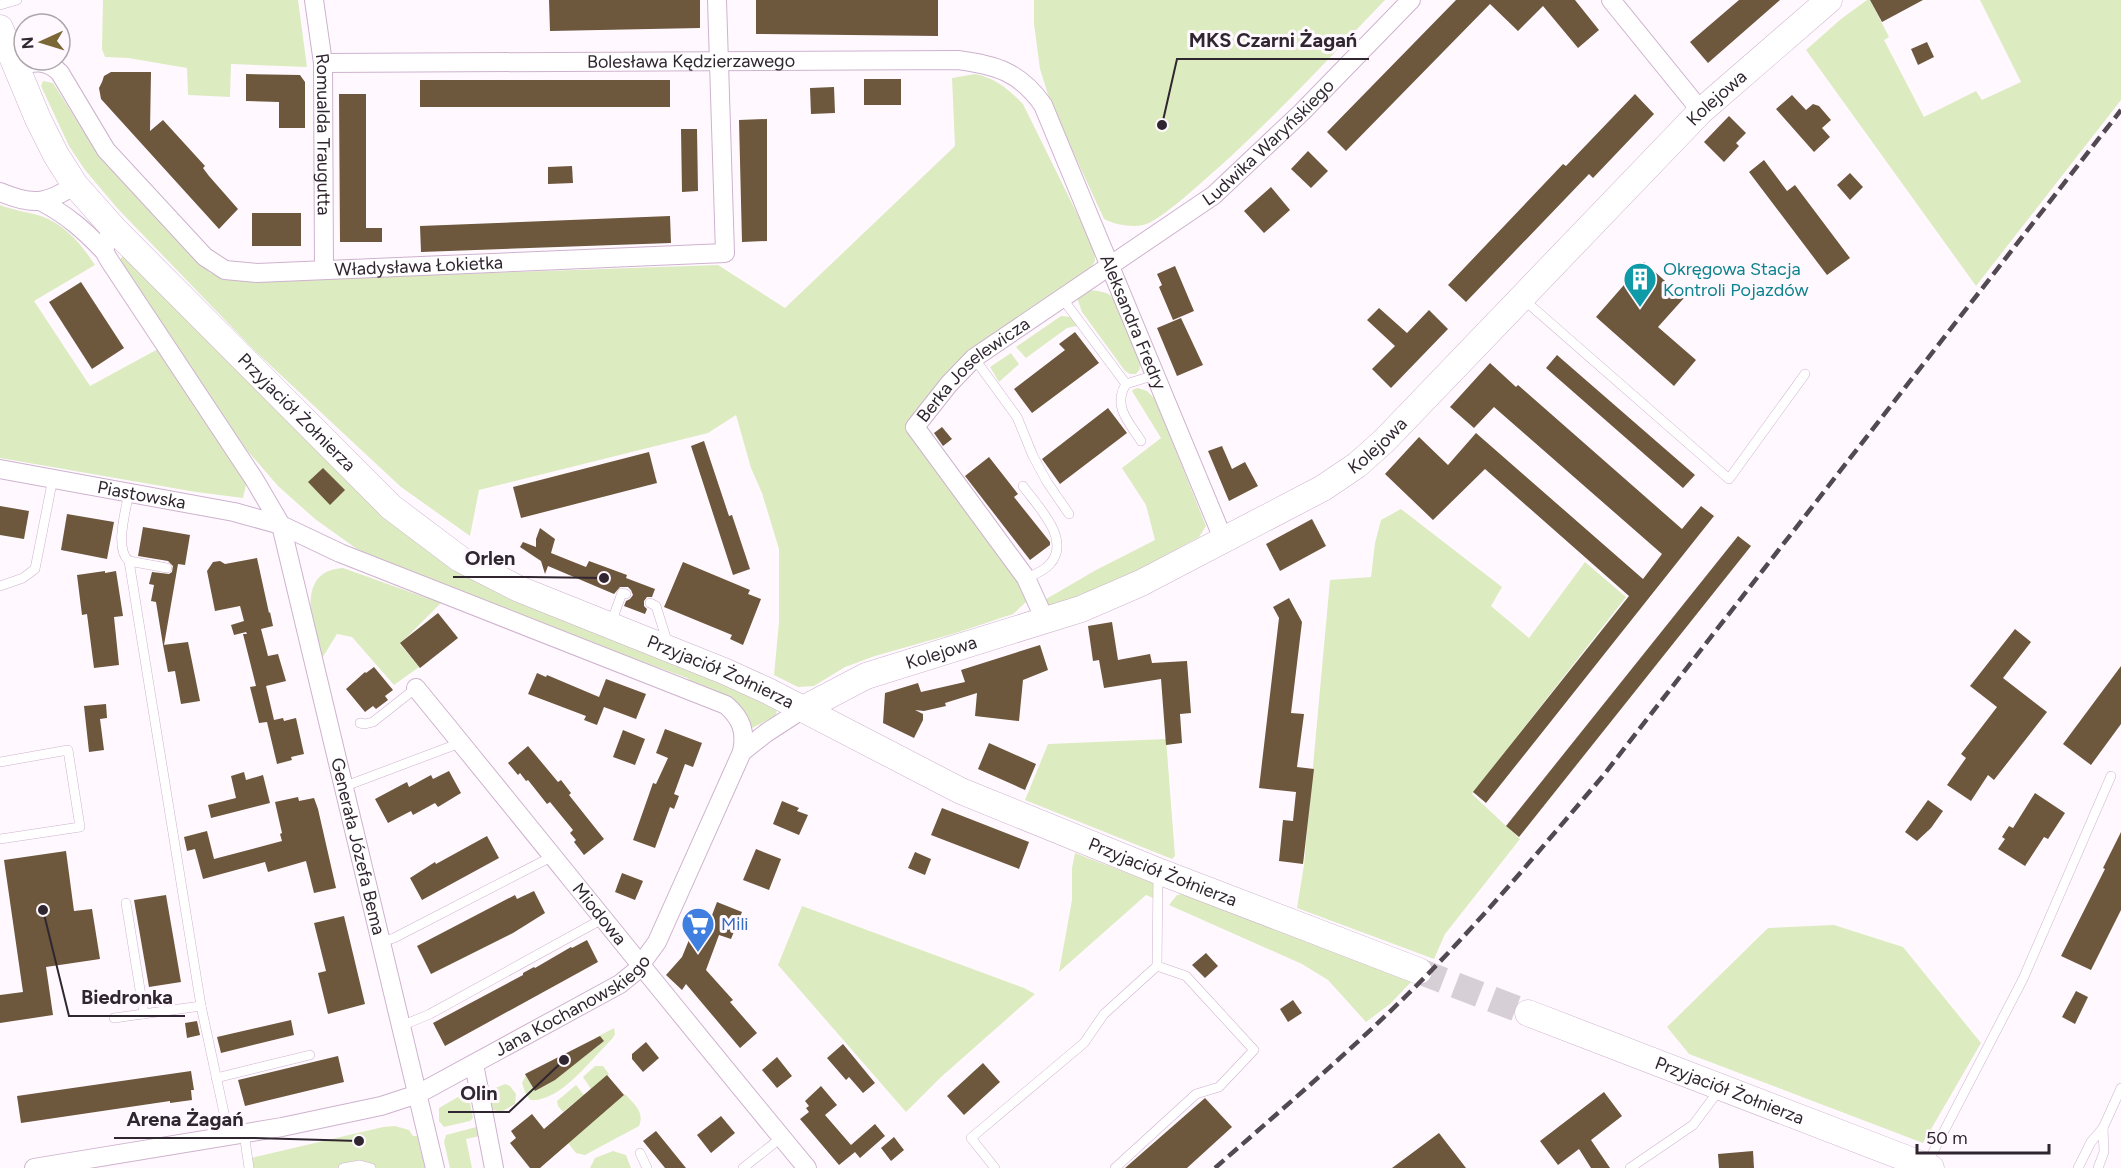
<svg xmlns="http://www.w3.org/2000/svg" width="2121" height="1168" font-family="Figtree,sans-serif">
<rect width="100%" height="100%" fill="#fff9ff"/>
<g fill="#ddebc1">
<path d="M103,0h195l9,67 -76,-3 -1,33 -42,-2 -1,-27 -59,-10 -23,-1 -3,-8z"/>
<path d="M1034,0h351c-55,57 -109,116 -168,169 -19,16 -47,43 -68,54 -12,6 -34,2 -45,-4l-53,-115 -11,-35 -6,-45z"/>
<path d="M1867,0h3l19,37 -5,3 40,77 52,-26 6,9 39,-18 -41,-82h141v100l-145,186 -170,-236 35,-31z"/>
<path d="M975,74c21,4 33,15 48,30l71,144 1,13 -6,9 -178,152 110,162 5,12v6l-13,12 -57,19 -81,23 -30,11 -31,19 -16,1 -24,-12 5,-53v-73l-17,-56 -11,-25 -15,-53 -28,18 -229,57 -9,46 -69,-49 -147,-137 -136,-141 -33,-39 -16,-24 -28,-60 2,-5 10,2 29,46 58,68 70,76 18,6 141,-2 349,-12 67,43 170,-162 -3,-68z"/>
<path d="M0,205c13,5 27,7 41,11 25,9 40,28 54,49l-61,36 56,85 68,-37 85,127 3,9 -3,13 -47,-6 -196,-34z"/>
<path d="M124,255l251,253 389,191 13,10 -1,7 -26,13 -6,-18 -42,-22 -15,-11 -119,-44 -187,-74 -24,-11 -42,-30 -37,-33 -33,-38 -71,-102 -53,-82 -1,-5z"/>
<path d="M1091,290c7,1 18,2 22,8 6,8 27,58 27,67 0,6 -1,5 -4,9h-6l-5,-3 -43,-59 -5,-14 8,-6z"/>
<path d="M1061,316l10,1 6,9 -10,2 -41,30 -10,-11z"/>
<path d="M1011,353l8,11 -20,18 -9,-15z"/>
<path d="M1138,388l9,3 8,8 51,127 -7,11c-26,14 -126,72 -149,68 -3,0 -6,-2 -9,-3l55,-32 59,-30 -9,-35 -24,-37 39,-30 -29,-47 2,-2z"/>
<path d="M1401,509l101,78 -11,19 38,32 56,-76 41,35 -154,197 48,45 -75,95 -11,25 -137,-51 7,-43 26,-285 41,-3 4,-34 6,-23z"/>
<path d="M343,568l98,35 -41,41 19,23 -25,18 -42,-48 -15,-3 -16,26c-7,-31 -28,-89 22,-92z"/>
<path d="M1166,739l9,117 -3,3 -147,-59 23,-56z"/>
<path d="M1075,853l83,32 4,2 1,7 -3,7 -14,-6 -87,77 13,-72v-32z"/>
<path d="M1182,894l229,88 -21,22 -24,18 -38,-42 -26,-16 -133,-59 8,-10z"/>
<path d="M802,906l222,82 11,6 -95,84 -34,34 -128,-147z"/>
<path d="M1834,925l69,22 78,96 -58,100 -234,-89 -22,-27 101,-99z"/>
<path d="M614,1028l1,6 -3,5c-20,19 -52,64 -82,61l-5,-8 -3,-9 5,-10 8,18 19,-11 45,-35 -4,-7z"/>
<path d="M595,1066h8l6,8 -18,15 -8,-12z"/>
<path d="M505,1084l5,2 6,8 -1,10 -14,8 -11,-3 -1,-15 4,-5z"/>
<path d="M576,1085l8,10 -21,17 -5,-6 -1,-5z"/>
<path d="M625,1094c9,10 20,18 14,32l-54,29 -9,-2 -8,-10z"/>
<path d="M458,1097l12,6 3,15 -3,3 -26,6 -5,-6v-13z"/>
<path d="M395,1126l14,4 4,6h4l8,32h-176l-2,-9 136,-32z"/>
<path d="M480,1126v10l-14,3 6,29h-22l-6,-26 2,-7z"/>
<path d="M613,1151l13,4 5,13h-41l5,-10z"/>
</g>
<g fill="#6d573d">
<path d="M549,0h151v28l-150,3z"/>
<path d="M756,0h182v36l-182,-2z"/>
<path d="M1456,0h119l24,30 -21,18 -35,-42 -25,25 -28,-27 -144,147 -19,-19z"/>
<path d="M1739,0h41l-72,63 -18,-21z"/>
<path d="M1870,0h53l-41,22z"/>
<path d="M1927,42l7,15 -16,8 -7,-16z"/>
<path d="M111,72h40l-1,59 13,-11 42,46 -2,2 6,8 29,33 -19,20 -118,-130 -2,-11 3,-6 2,-6z"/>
<path d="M246,74l54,1 5,7v46h-26v-26l-33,-1z"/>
<rect x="864" y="79" width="37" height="26"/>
<rect x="420" y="80" width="250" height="27"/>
<path d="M834,87l1,26 -24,1 -1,-26z"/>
<path d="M339,94h27v134h16v14h-42z"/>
<path d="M1635,94l19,20 -61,64 -4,-4 -123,128 -18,-17 115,-121 3,2z"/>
<path d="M1792,95l14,15 7,-6 6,2 12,14 -9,8 8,9 -16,15 -38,-43z"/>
<path d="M1729,116l17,17 -10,10 3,3 -15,16 -20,-20z"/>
<path d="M767,119v122l-25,1 -3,-122z"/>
<path d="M681,129h16l1,62 -16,1z"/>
<path d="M1308,151l20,20 -17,17 -20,-19z"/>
<path d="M1764,160l23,31 8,-6 55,73 -23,17 -78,-103z"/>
<path d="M572,166l1,17 -25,1v-17z"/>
<path d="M1850,173l13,14 -13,13 -13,-15z"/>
<path d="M1271,187l19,23 -26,23 -20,-22z"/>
<rect x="252" y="213" width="49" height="33"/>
<path d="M670,216l1,27 -250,9 -1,-26z"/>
<path d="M1644,262l40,36 -26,29 38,33 -22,26 -78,-69z"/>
<path d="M1175,266l19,45 -21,9 -14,-33 3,-2 -5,-11z"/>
<path d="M81,282l43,66 -32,21 -43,-67z"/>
<path d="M1379,308l28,25 22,-23 19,19 -57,59 -19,-19 23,-23 -28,-26z"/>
<path d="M1181,318l22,47 -26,11 -20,-48z"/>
<path d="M1075,332l24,31 -67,50 -18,-24 51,-39 -6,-6z"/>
<path d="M1557,355l138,120 -12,13 -137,-120z"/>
<path d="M1490,363l26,24 2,-2 164,144 19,-23 13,10 -228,287 -13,-11 156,-196 -144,-127 -52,51 -48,-46 34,-37 29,28 28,-32 167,146 19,-25 -168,-147 -20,21 -24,-21z"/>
<path d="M1108,408l19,25 -67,51 -18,-25z"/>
<path d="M942,427l10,12 -9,7 -9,-13z"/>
<path d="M704,441l25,75 3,-1 18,54 -17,6 -42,-129z"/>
<path d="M1222,446l10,23 13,-7 13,24 -29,15 -21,-50z"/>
<path d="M649,452l8,31 -136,35 -8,-31z"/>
<path d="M989,457l29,37 -4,3 36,45v3l-20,15 -65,-84z"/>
<path d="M323,468l22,22 -15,15 -22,-23z"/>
<path d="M0,506l29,5 -5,28 -24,-4z"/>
<path d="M67,514l47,8 -7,37 -46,-9z"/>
<path d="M1312,519l14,27 -46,25 -14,-27z"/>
<path d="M143,527l47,8 -5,30 -7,-1 -14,81h-1l-7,-43 -5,-1 3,-16 -5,-1 3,-12 17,2 3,-2 1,-6 -5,-5 -30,-5z"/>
<path d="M540,528l15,11 -4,14 35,14 3,-6 38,14 -1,3 29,11 -3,8h-5l-3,4v5l3,3 -2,5 -21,-8 2,-5 4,-2 3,-4 -2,-5 -3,-3h-8l-6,7 -66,-28 -3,8 -4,-13 -21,-14 3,-5 13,5v-8z"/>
<path d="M1738,536l13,10 -232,291 -13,-11z"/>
<path d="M257,558l12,55 1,-1 3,14 -12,3 7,27 10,-2 8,27 -20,5 8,34 9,-2 1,3 12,-3 8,36 -13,3 1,3 -15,4 -10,-42 -8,1 -9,-36 6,-1 -13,-52h4l-1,-2 -12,3 -3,-10 13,-4 -4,-15 -25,5 -8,-40 6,-9 7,-1 5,3z"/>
<path d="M683,562l67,28 -2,4 13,5 -18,46 -13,-6 2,-4 -68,-28z"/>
<path d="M105,571v2l11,-2 7,45 -9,1 5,48 -25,3 -7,-54 -5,1 -5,-40z"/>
<path d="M1289,598l13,24 -11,91 13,1 -7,53 17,2 -11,95 -24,-3 4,-41 10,1 3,-29 -37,-4 20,-170 -6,-11z"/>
<path d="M438,613l20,25 -38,30 -20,-25z"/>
<path d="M1112,622l6,38 32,-6 2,9 35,-2 4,52 -11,1 2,29 -16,2 -5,-66 -57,9 -5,-28 -6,1 -5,-35z"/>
<path d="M2015,629l16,13 -28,36 44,34 -53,68 -6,-5 -17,26 -24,-16 19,-27 -5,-4 36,-47 -27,-21z"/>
<path d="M188,642l12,59 -19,3 -6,-33 -7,1 -5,-27z"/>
<path d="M1040,645l8,25 -25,10 -4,41 -44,-5 2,-23 -32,10 1,3 -22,5 -9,-1 8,4v6l-9,18 -31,-15 2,-30 33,-10 3,9 44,-10 -4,-12z"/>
<path d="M2121,666v58l-30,41 -28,-21z"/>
<path d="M374,667l19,23 -8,6 3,4 -12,9 -3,-3 -8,6 -19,-23 19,-17 1,1z"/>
<path d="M537,673l9,4 1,-2 52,22 7,-18 40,15 -10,25 -32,-12 -7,18 -13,-5 2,-4 -58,-22z"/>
<path d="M106,704l1,14 -7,1 4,31 -15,2 -5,-46z"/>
<path d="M665,729l37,14 -9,24 -8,-3 -11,30 5,2 -5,13 -4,-2 -15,41 -22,-8 20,-57 3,1 12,-26 -12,-5z"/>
<path d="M623,730l22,9 -10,26 -22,-8z"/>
<path d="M989,743l47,21 -11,26 -47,-21z"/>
<path d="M528,746l30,36 3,-2 10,13 -2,2 35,44 -20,16 -10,-13 2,-2 -6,-7 3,-3 -23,-28 -3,2 -19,-24 -2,1 -6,-8 -2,2 -10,-12z"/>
<path d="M449,771l12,22 -23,14 -3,-4 -22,12 -2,-4 -23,12 -13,-24 32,-17 2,5 22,-12 2,4z"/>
<path d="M244,772l2,8 17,-5 7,28 -59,15 -3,-13 28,-7 -5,-22z"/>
<path d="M2035,793l30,20 -17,26 -4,-2 -19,29 -27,-17 7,-10 -3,-2 7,-11 4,2z"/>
<path d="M298,797l1,4 15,-3 4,11 18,79 -22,5 -8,-32 -38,11 -3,-10 -62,17 -8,-30 -8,2 -3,-14 23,-6 7,28 68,-18 -2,-7 2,-1 -7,-31z"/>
<path d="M1928,800l15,11 -12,17 -14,13 -12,-9z"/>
<path d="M782,801l17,7 -2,3 11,4 -9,20 -26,-11z"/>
<path d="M942,808l87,34 -10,27 -88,-34z"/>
<path d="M2121,832v78l-30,60 -30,-14 44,-87 -2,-1z"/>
<path d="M487,836l12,22 -77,42 -12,-22 25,-16 1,2z"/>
<path d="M756,849l25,10 -12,31 -26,-10z"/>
<path d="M66,851l8,60 18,-2 8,50 -54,8 7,48 -53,8v-28l23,-3 -19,-132z"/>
<path d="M915,852l16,7 -6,16 -17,-7z"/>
<path d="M622,873l21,8 -8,19 -20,-8z"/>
<path d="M534,891l11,22 -32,20 -82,41 -14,-28 98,-51 2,4z"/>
<path d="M166,895l15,87 -32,5 -15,-87z"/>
<path d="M717,902l25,10 -11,27 -12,-4 -13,35 27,30 -3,2 27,31 -17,15 -54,-64 -4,6 -16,-15 16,-18 9,-22 12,4z"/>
<path d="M344,916l21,88 -37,10 -10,-41 8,-2 -12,-48z"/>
<path d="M587,940l11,22 -153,84 -12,-23 90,-48v-2l11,-6 1,1 36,-21 1,1z"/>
<path d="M1206,953l12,13 -13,12 -13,-13z"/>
<path d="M2076,991l12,6 -13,27 -13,-7z"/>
<path d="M1293,1000l9,13 -14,9 -8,-13z"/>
<path d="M291,1020l3,15 -73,18 -4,-16z"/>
<path d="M197,1021l3,14 -13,3 -2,-15z"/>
<path d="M600,1036l4,5 -49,39 -20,11 -10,-17z"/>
<path d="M646,1042l13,16 -16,14 -11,-13v-5z"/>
<path d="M843,1044l32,39 -12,10 -14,-16 -3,3 -19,-22z"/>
<path d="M338,1056l6,26 -99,24 -7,-26z"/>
<path d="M777,1057l15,19 -15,12 -15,-18z"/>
<path d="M983,1063l17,19 -36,33 -17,-19z"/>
<path d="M191,1071l3,19h-3l1,10 -22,3v-2l-149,22 -4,-27z"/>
<path d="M607,1075l17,20 -84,73h-10l-20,-25 6,-5 -5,-7 21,-17 12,15z"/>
<path d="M821,1086l16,19 -12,10 26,30 24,-21 10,12 -25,22 -5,-6 -16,13 -39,-46 9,-7 -3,-4 3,-2 -4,-5z"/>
<path d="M1604,1092l18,24 -31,24 19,28h-19l-12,-19 -21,16 -18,-24z"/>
<path d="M1205,1098l27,29 -45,41h-62z"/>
<path d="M721,1116l14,17 -24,20 -14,-18z"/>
<path d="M656,1131l30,37h-21l-22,-27z"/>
<path d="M1439,1133l27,35h-74z"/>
<path d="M894,1137l10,13 -13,11 -10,-13z"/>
<path d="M1753,1151l1,17h-35l-1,-14z"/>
</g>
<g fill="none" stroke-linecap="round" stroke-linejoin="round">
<path stroke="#d6cfd6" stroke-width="26" stroke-dasharray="26 13" stroke-linecap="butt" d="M1419,971l109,42"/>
<defs>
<g id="lane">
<path d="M0,5l17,-5"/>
<path d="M1062,298l64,86 29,-9"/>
<path d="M1523,299l206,180 76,-105"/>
<path d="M974,358l43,59 16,39 14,26 22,32"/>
<path d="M1126,384c-14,22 3,38 15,57"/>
<path d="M1023,486c14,20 49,53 27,78 -6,7 -16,11 -24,14"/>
<path d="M129,492c-3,18 -15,57 0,69l38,7"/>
<path d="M129,561l72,445 28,130"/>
<path d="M0,586l23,-8 12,-9 18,-91"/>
<path d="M650,603l6,3 12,38"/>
<path d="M611,623l11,-30 4,1"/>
<path d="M360,723l5,1 8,-2 43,-34"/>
<path d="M0,762l68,-12 12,77 -80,12"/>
<path d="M343,787l117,-44"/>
<path d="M126,903l18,111"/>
<path d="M381,942l13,-4 159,-82"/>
<path d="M114,1018l87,-12"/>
<path d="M401,1026l29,-12 174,-96"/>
<path d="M216,1078l94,-23"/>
<path d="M244,1133l5,35"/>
<path d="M640,1153l7,15"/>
<path d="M1927,1164l96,-185 88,-203"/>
<path d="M343,1168l17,-3 11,3"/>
<path d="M743,1168l39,-31"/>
<path d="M995,1168l-24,-30 113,-95 20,-29 53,-48 1,-92"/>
<path d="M1115,1168l81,-74 23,-7 35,-37 -68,-74 -29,-10"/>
<path d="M1630,1168l63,-43 27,-36"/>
<path d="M2078,1168l13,-26 12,-14 18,-40"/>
<path d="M2098,1168l6,-16 -1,-24"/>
</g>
<g id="street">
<path id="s1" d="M314,0l9,63 1,207"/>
<path d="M1611,0l90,111"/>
<path id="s2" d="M323,63l635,-3c38,5 62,12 85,45l181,436"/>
<path id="s3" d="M17,67c16,-6 30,-8 43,6l46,77 99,107 20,13 32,3 468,-20 -8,-253"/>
<path d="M0,192c33,14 46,12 75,-7"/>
<path d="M42,202c25,13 43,29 62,49"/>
<path id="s4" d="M115,230l-7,8 -4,13 5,9 145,219 27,46 154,643"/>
<path id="s5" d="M0,469l234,43 47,13 59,28 386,152c16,14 20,27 16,47"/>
<path id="s6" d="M1045,620l-19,-42 -111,-151 34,-43 25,-26 240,-163 88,-83 109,-112"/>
<path id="s7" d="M416,688c131,160 259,321 391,480"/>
<path d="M474,1064l20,104"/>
<path id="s8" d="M34,1168l248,-41 99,-21 37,-12 202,-110 16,-13 21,-29 85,-190 24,-19 37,-24"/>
</g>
<g id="secondary">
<path id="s9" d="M0,28l38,91 18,36 19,30 40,45 276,277 69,52 59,30 205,82 44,20 193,100 197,80 261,100"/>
<path id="s10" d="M803,709l63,-33 215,-67 60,-26 182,-95 34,-23 27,-24 317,-330 128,-111"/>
<path id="s11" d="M1528,1013l403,155"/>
</g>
</defs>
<use href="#lane" stroke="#ceb2ce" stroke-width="10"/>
<use href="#street" stroke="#ceb2ce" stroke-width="20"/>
<use href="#secondary" stroke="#ceb2ce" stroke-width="27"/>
<use href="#lane" stroke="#fff" stroke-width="9"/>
<use href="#street" stroke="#fff" stroke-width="18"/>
<use href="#secondary" stroke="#fff" stroke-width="26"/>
<path stroke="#524952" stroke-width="4.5" stroke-dasharray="12 6" stroke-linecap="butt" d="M1215,1168c65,-57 131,-113 193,-174 69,-68 131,-143 194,-217l519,-667"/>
</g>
<defs>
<symbol id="building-pin" viewBox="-11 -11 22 30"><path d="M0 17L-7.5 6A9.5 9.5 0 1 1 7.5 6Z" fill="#0f9aa8" stroke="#fff9ff"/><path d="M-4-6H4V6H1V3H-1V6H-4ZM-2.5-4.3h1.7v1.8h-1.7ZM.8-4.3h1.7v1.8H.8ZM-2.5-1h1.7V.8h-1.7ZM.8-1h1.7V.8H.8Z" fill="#fff"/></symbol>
<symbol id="supermarket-pin" viewBox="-11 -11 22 30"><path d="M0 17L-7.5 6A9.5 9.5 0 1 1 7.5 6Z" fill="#3f7fe0" stroke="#fff9ff"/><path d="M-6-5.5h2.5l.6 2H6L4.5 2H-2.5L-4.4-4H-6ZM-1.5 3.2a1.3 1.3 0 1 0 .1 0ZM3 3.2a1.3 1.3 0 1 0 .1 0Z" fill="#fff"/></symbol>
</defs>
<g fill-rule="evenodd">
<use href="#building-pin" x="1621" y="260" width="38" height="52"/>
<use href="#supermarket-pin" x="679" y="905" width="38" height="52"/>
</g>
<g text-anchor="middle" stroke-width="6" stroke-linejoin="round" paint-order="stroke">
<g font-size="18" fill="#302630" stroke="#fff9ff">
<text dy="6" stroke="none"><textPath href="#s2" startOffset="368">Bolesława Kędzierzawego</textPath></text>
<text dy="6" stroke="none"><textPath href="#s10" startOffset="1122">Kolejowa</textPath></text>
<text dy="6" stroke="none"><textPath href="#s1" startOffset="135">Romualda Traugutta</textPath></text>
<text dy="6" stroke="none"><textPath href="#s6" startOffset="690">Ludwika Waryńskiego</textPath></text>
<text dy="6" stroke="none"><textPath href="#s3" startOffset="500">Władysława Łokietka</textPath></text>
<text dy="6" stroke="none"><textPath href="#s2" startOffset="970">Aleksandra Fredry</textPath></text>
<text dy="6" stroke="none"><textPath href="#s6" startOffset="316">Berka Joselewicza</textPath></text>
<text dy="6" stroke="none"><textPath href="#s9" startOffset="492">Przyjaciół Żołnierza</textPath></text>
<text dy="6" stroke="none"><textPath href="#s10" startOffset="636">Kolejowa</textPath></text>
<text dy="6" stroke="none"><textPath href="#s5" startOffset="144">Piastowska</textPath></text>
<text dy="6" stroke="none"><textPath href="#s10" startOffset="150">Kolejowa</textPath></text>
<text dy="6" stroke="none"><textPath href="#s9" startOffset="996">Przyjaciół Żołnierza</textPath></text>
<text dy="6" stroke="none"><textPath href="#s4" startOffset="681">Generała Józefa Bema</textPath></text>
<text dy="6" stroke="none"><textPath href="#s9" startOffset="1482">Przyjaciół Żołnierza</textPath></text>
<text dy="6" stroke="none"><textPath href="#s7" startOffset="291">Miodowa</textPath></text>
<text dy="6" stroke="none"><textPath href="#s8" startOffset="570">Jana Kochanowskiego</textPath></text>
<text dy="6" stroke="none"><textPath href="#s11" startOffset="216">Przyjaciół Żołnierza</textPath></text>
</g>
<g font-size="18" fill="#0d838f" stroke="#fff9ff" text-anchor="start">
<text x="1663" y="275">Okręgowa Stacja<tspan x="1663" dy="21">Kontroli Pojazdów</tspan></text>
</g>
<g font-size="18" fill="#366cbe" stroke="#fff9ff" text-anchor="start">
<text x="721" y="930">Mili</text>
</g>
</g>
<path fill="none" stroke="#302630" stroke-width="2" d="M1162 125L1177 59H1369M604 578L528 577H453M43 910L69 1016H185M564 1060L509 1112H448M359 1141L255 1138H114"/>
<g fill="#302630" stroke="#fff9ff" stroke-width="2">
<circle cx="1162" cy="125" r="6"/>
<circle cx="604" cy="578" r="6"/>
<circle cx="43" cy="910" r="6"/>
<circle cx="564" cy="1060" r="6"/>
<circle cx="359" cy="1141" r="6"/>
</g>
<g font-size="20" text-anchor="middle" font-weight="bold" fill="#302630" stroke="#fff9ff" stroke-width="6" stroke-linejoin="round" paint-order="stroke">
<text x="1273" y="47">MKS Czarni Żagań</text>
<text x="490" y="565">Orlen</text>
<text x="127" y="1004">Biedronka</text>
<text x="479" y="1100">Olin</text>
<text x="185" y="1126">Arena Żagań</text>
</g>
<g transform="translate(42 42) rotate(266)"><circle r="28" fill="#fff9ff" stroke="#aca5ac" stroke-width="1.5"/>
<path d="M0-4.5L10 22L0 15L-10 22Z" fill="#7b6736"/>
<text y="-9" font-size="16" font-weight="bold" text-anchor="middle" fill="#302630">N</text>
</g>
<path d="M1917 1144v9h132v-9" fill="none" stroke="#302630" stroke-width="3"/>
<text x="1926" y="1144" font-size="18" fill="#302630" stroke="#fff9ff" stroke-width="4.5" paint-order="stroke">50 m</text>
</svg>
